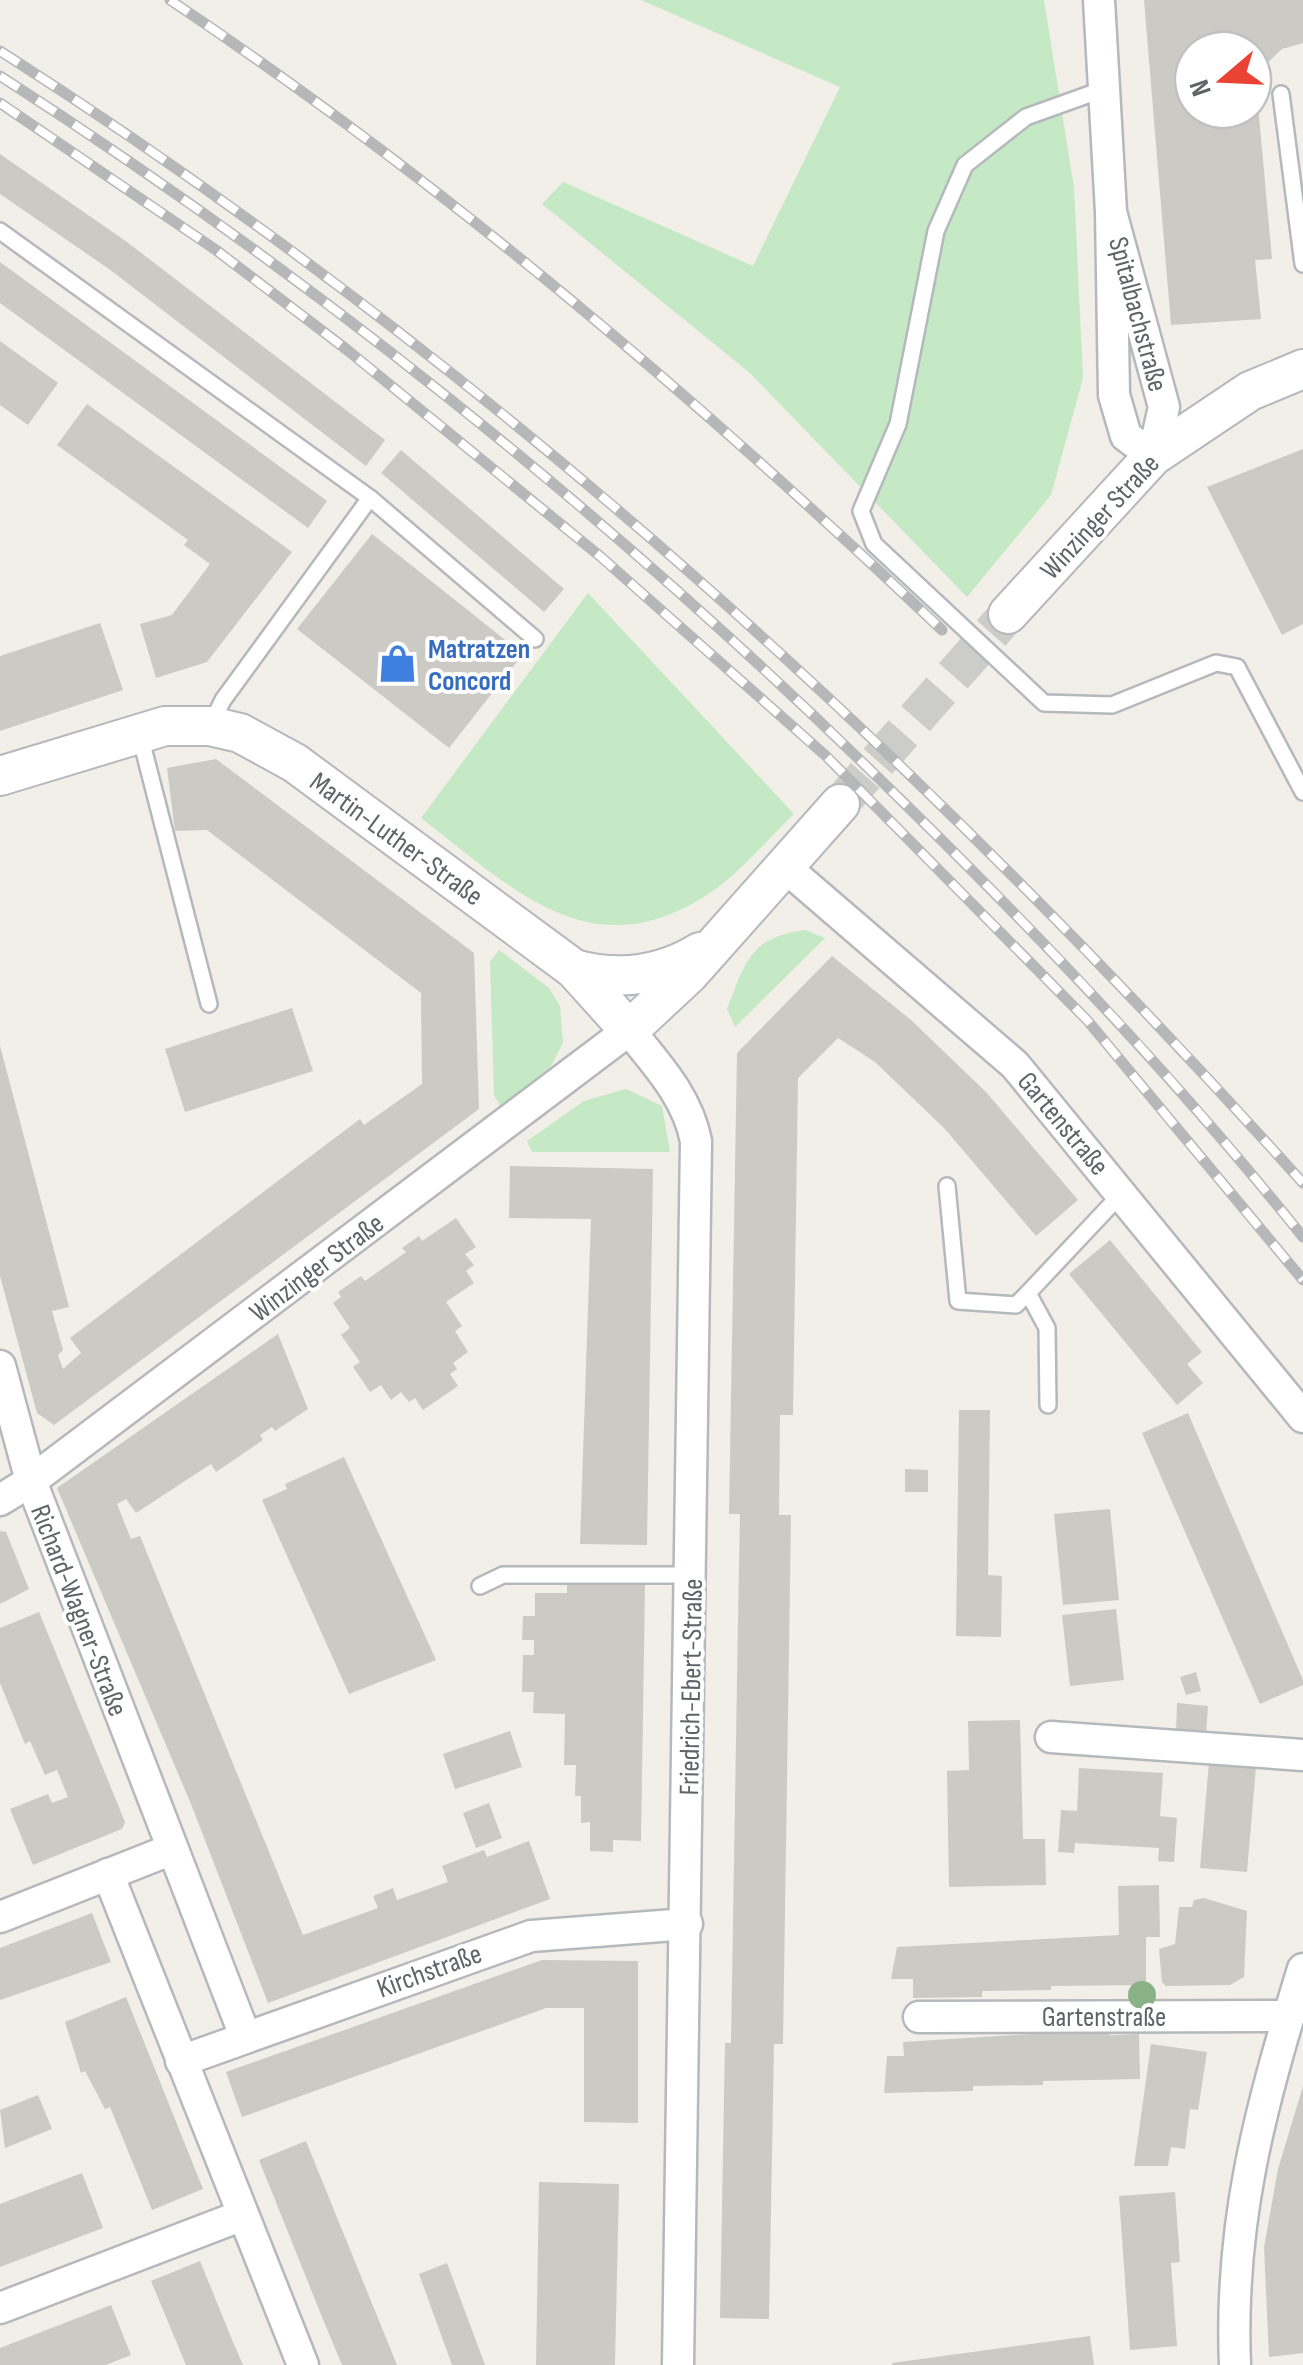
<svg xmlns="http://www.w3.org/2000/svg" width="1303" height="2365" font-family="'Sofia Sans Condensed',sans-serif">
<rect width="100%" height="100%" fill="#f1efe8"/>
<g fill="#c5e8c5">
<path d="M641,0h403l30,188 9,190 -32,117 -84,102 -217,-224 -208,-169 21,-22 190,84 87,-179z"/>
<path d="M588,593l206,221c-25,24 -49,53 -77,74 -122,87 -201,3 -296,-70z"/>
<path d="M805,930l20,8 -90,89 -8,-18c18,-46 23,-72 78,-79z"/>
<path d="M499,950l50,38 11,18 3,37 -12,23 -50,41 -7,-12 -4,-133z"/>
<path d="M626,1089l36,17 8,46h-138l-5,-11 57,-40z"/>
</g>
<g fill="#cccac5">
<path d="M1144,0h159v43l-21,6 -29,28v-27h-60v60h60l3,-27 16,176 -17,1 6,59 -90,6z"/>
<path d="M0,154l127,88 258,198 -19,26 -257,-197 -109,-75z"/>
<path d="M0,262l327,239 -19,27 -308,-225z"/>
<path d="M0,341l58,42 -30,42 -28,-20z"/>
<path d="M87,404l205,148 -85,110 -51,16 -16,-54 32,-9 38,-51 -26,-19 4,-5 -131,-95z"/>
<path d="M1303,449v175l-21,11 -75,-148z"/>
<path d="M401,450l163,139 -20,23 -163,-139z"/>
<path d="M372,534l151,120 -74,94 -152,-119z"/>
<path d="M100,623l23,67 -123,41v-75z"/>
<path d="M216,759l258,194 5,156 -425,316 -17,-12 -37,-137v-230l69,261 -17,4 11,39 -5,5 5,14 18,-16 -11,-15 290,-219 4,6 58,-41 -1,-91 -214,-163 -32,1 -8,-63z"/>
<path d="M832,956l79,64 75,72 92,108 -42,36 -92,-108 -69,-66 -37,-24 -40,40 -5,337h-13l-1,100h12l-8,529h-9l-5,275 -49,-1 5,-275h6l7,-423 2,-106h-11l8,-461z"/>
<path d="M292,1008l21,63 -128,41 -20,-63z"/>
<path d="M510,1166l143,3 -6,376 -67,-1 11,-325 -82,-1z"/>
<path d="M456,1218l20,29 -11,7 9,11 -8,6 8,12 -28,19 16,24 -7,5 13,21 -15,11 4,6 -7,5 8,12 -35,24 -8,-12 -6,4 -8,-10 -10,8 -10,-15 -11,7 -17,-25 7,-5 -19,-27 9,-7 -17,-25 8,-6 -3,-5 23,-16 4,5 41,-29 -4,-4 17,-12 3,5z"/>
<path d="M1110,1240l92,112 -15,12 16,19 -26,22 -108,-131z"/>
<path d="M278,1334l30,75 -33,22 -3,-4 -12,8 3,5 -47,32 -5,-8 -75,49 -10,-14 -9,5 14,35 9,-3 163,399 75,-27 -5,-12 20,-8 4,12 51,-18 -6,-16 42,-16 3,7 42,-16 21,58 -282,104 -77,-199 -134,-316z"/>
<path d="M959,1410h31l-2,165 14,1 -1,61 -45,-1z"/>
<path d="M1188,1413l115,267v5l-43,19 -118,-271z"/>
<path d="M344,1457l92,203 -87,34 -87,-194 25,-11 -2,-5z"/>
<path d="M905,1469l23,1v22h-23z"/>
<path d="M1110,1509l9,91 -56,5 -9,-91z"/>
<path d="M0,1531l6,1 23,57 -29,15z"/>
<path d="M567,1584l78,1 -4,256 -28,-1v12l-23,-1v-29l-9,1v-27h-6l1,-31h-12l1,-51 -32,-1 1,-21h-12l1,-37h11v-15h-12l1,-24h12v-23h32z"/>
<path d="M1116,1609l8,71 -54,6 -8,-71z"/>
<path d="M39,1612l86,210 -3,7 -89,36 -23,-56 38,-15 4,9 16,-6 -11,-27 -12,5 -15,-34 -5,3 -25,-61v-55z"/>
<path d="M1196,1672l5,19 -15,4 -6,-18z"/>
<path d="M1177,1703l31,3 -2,28 -30,-2z"/>
<path d="M1020,1720l3,119h22l1,46 -97,2 -2,-116 22,-1 -1,-49z"/>
<path d="M510,1731l12,36 -67,22 -12,-35z"/>
<path d="M1209,1762l47,5 -9,105 -47,-4z"/>
<path d="M1079,1768l84,5 -3,43 17,2 -3,44 -16,-1 1,-13 -84,-5 -1,10 -16,-1 3,-42 16,1z"/>
<path d="M489,1803l13,35 -26,10 -13,-35z"/>
<path d="M1159,1885l1,52h-14v48l-95,1v4l-69,1v6l-69,1v-19h-22l6,-32 222,-12 -1,-49z"/>
<path d="M1204,1898l43,13 -3,66 -14,8 -64,1 -4,-4 -3,-33 16,-5 4,-37h13l2,-7z"/>
<path d="M92,1913l19,49 -111,38v-52z"/>
<path d="M542,1960l96,1v162l-54,-1v-114h-38l-304,109 -16,-45z"/>
<path d="M126,1997l77,192 -51,21 -42,-103 -5,2 -20,-38 -4,2 -16,-51z"/>
<path d="M1110,2029v6l29,-1 1,45 -97,2v4l-70,1v5l-89,2 3,-37h17l-1,-14z"/>
<path d="M1151,2044l56,8 -9,58 -8,-1 -5,40 -14,-2 -3,19h-34z"/>
<path d="M1303,2086v267l-34,4 -5,-110 14,-78z"/>
<path d="M38,2095l14,34 -47,19 -5,-38z"/>
<path d="M306,2141l32,79 59,145h-55l-20,-48 -63,-157z"/>
<path d="M82,2173l21,55 -103,39v-63z"/>
<path d="M539,2182l80,2 -4,181h-79z"/>
<path d="M1175,2192l5,70 -9,1 6,83 -47,4 -11,-154z"/>
<path d="M200,2261l33,81 10,23h-57l-35,-84z"/>
<path d="M447,2263l38,102h-33l-33,-91z"/>
<path d="M111,2305l20,50 -25,10h-106v-17z"/>
<path d="M1090,2336l4,29h-202v-2z"/>
</g>
<g fill="none" stroke-linecap="round" stroke-linejoin="round">
<path stroke="#ccccc8" stroke-width="38" stroke-dasharray="38 19" stroke-linecap="butt" d="M840,804l168,-190"/>
<defs>
<g id="service">
<path d="M1104,89l-78,28 -61,48 -29,66 -38,193 -37,87 13,33 170,159 68,2 104,-42 21,4 66,125"/>
<path d="M1281,94l22,170"/>
<path d="M0,231l370,267 165,141"/>
<path d="M210,726l13,-26 147,-202"/>
<path d="M139,732l70,272"/>
<path d="M947,1186l11,115 58,4 12,-12"/>
<path d="M1048,1405l-1,-77 -19,-35 94,-100"/>
<path d="M480,1586l23,-11h188"/>
</g>
<g id="minor">
<path d="M1099,0l12,212 3,183 12,41 27,20 11,-49 -53,-195"/>
<path d="M785,867l230,198 288,352"/>
<path d="M0,1366l31,115 214,555"/>
<path d="M0,1500l31,-19 598,-451c28,35 58,66 67,111l-18,1224"/>
<path d="M1051,1737l252,18"/>
<path d="M108,1874l195,491"/>
<path d="M0,1917l170,-67"/>
<path d="M919,2017l370,-1"/>
<path d="M181,2061l350,-125 156,-12"/>
<path d="M0,2308l243,-93"/>
<path d="M1235,2365c-6,-145 26,-259 68,-396"/>
</g>
<g id="tertiary">
<path d="M1008,614l145,-158 97,-65 53,-22"/>
<path d="M0,776l165,-50h45l30,7 55,30 279,206 55,61 60,-56 151,-170"/>
<path d="M574,969c44,12 87,7 126,-17"/>
</g>
</defs>
<use href="#service" stroke="#b5b8bc" stroke-width="20"/>
<use href="#minor" stroke="#b5b8bc" stroke-width="35"/>
<use href="#tertiary" stroke="#b5b8bc" stroke-width="42"/>
<use href="#service" stroke="#fff" stroke-width="15"/>
<use href="#minor" stroke="#fff" stroke-width="30"/>
<use href="#tertiary" stroke="#fff" stroke-width="38"/>
<defs>
<g id="rail">
<path d="M170,0c277,185 530,401 772,630"/>
<path d="M0,51c488,311 917,702 1303,1132"/>
<path d="M0,76c326,209 628,455 904,727 141,138 276,280 399,434"/>
<path d="M0,103l216,147 130,99 255,208 225,199 261,264 216,260"/>
</g>
</defs>
<use href="#rail" stroke="#b6b7b8" stroke-width="11"/>
<use href="#rail" stroke="#fff" stroke-width="8" stroke-dasharray="22" stroke-linecap="butt"/>
</g>
<circle fill="#89b387" cx="1142" cy="1995" r="14"/>
<defs>
<symbol id="shop-bare" viewBox="-9 -9 18 18"><path d="M-5-2.5h2.3a2.7 3.5 0 0 1 5.4 0H5L5.5 6h-11ZM-1.5-2.5h3a1.5 2.3 0 0 0-3 0Z" fill="#3f7fe0" stroke="#fff" stroke-width="2.5" paint-order="stroke"/></symbol>
</defs>
<g fill-rule="evenodd">
<use href="#shop-bare" x="370" y="636" width="55" height="55"/>
</g>
<g text-anchor="middle" stroke-width="8" stroke-linejoin="round" paint-order="stroke">
<g font-size="28" fill="#5f6368" stroke="#fff">
<text transform="translate(1139 314) rotate(75)" y="10">Spitalbachstraße</text>
<text transform="translate(1099 516) rotate(-47)" y="10">Winzinger Straße</text>
<text transform="translate(397 838) rotate(36)" y="10">Martin-Luther-Straße</text>
<text transform="translate(1064 1123) rotate(50)" y="10">Gartenstraße</text>
<text transform="translate(316 1267) rotate(-37)" y="10">Winzinger Straße</text>
<text transform="translate(80 1610) rotate(69)" y="10">Richard-Wagner-Straße</text>
<text transform="translate(690 1687) rotate(-89)" y="10">Friedrich-Ebert-Straße</text>
<text transform="translate(429 1970) rotate(-20)" y="10">Kirchstraße</text>
<text x="1104" y="2026">Gartenstraße</text>
</g>
<g font-size="28" font-weight="bold" fill="#366cbe" stroke="#fff" text-anchor="start">
<text x="428" y="658">Matratzen<tspan x="428" dy="32">Concord</tspan></text>
</g>
</g>
<g transform="translate(1223 80) rotate(251)"><circle r="48" fill="#ffffff" stroke="#bfc1c3" stroke-width="2.5"/>
<path d="M0-8L18 38L0 25L-18 38Z" fill="#ea4335"/>
<text y="-15" font-size="28" font-weight="bold" text-anchor="middle" fill="#5f6368">N</text>
</g>
</svg>
